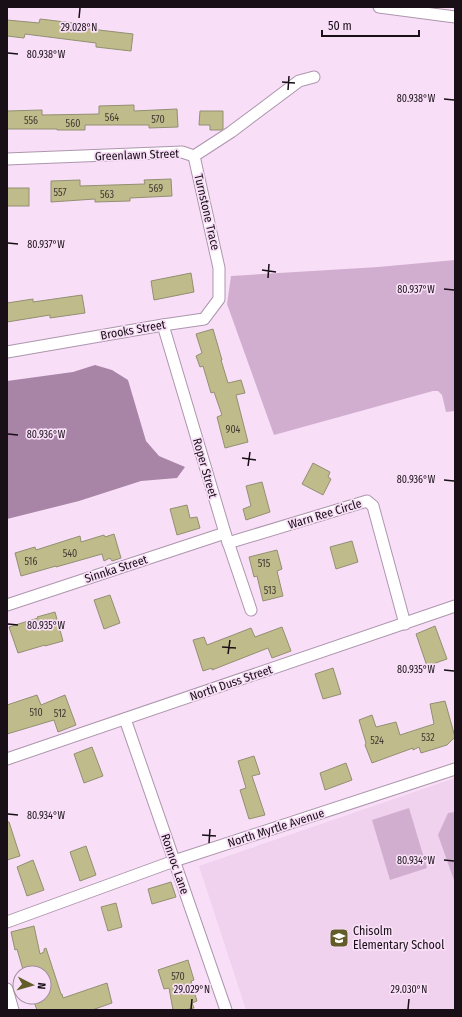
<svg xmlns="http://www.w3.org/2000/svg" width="462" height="1017" font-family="'Fira Sans Condensed',sans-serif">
<rect width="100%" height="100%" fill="#f8dff7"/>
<path fill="#f0d1ee" d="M455,778v232h-209l-47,-144z"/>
<g fill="#d1aed0">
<path d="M455,260v151l-9,1 -4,-17 -4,-4h-5l-159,44 -47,-131 4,-28 147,-9z"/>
<path d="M409,808l18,60 -37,12 -18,-60z"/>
<path d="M455,812v71l-17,-48 10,-22z"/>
</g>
<path fill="#a884a7" d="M95,365l17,5 16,10 18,61 13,15 26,11 -8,11 -36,3 -62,20 -72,18v-138l66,-9z"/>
<g fill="#c0bb8a" stroke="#928f72">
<path d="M40,19l42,5v4l51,6 -2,17 -35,-4v-4l-71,-9 -1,4 -17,-2v-16l32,3z"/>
<path d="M134,105v6l43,-2 1,18 -29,1v-3h-64v5h-28v-1h-50v-18l35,-1v5l57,-1v-8z"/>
<path d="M200,111h23v18l-2,1h-11v-5h-11z"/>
<path d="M171,179l1,17 -42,2v3l-35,1v-3l-44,3v-21l29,-1v6l65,-2 -1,-4z"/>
<rect x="7" y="188" width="22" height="18"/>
<path d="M191,273l3,19 -40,8 -3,-19z"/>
<path d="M82,295l3,18 -35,5v-3l-43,7v-19l26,-4v3z"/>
<path d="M213,329l9,31h-1l7,23 13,-3 4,13 -9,2 12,47 -23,6 -8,-31 5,-2 -8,-23 -3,1 -8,-27 -3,1 -4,-11 6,-3 -6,-19z"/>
<path d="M313,463l17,9 -2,5 3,2 -8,16 -21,-11z"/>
<path d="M262,482l8,30 -24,8 -3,-11 8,-3 -5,-20z"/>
<path d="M187,505l3,13 7,-1 3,11 -23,7 -7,-26z"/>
<path d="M114,534l7,24 -9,3 -2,-3 -6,3 -2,-7 -46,13v-1l-35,10 -6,-23 20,-6 1,3 44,-14 1,6 23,-7 1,2z"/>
<path d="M352,541l6,21 -22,7 -6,-22z"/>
<path d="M277,550l5,19 -5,2 6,25 -20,5 -6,-25 -3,1 -5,-20z"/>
<path d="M110,595l10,28 -16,6 -10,-29z"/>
<path d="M55,612l8,29 -18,5v-1l-27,8 -9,-26 29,-9 -1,-1z"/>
<path d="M435,626l12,33 -20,7 -11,-32z"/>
<path d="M282,627l9,24 -19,7 -4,-10 -56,22v-2l-9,3 -10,-31 11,-3 3,8 21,-8 23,-9 4,9z"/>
<path d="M333,668l8,26 -18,5 -8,-25z"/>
<path d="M37,695l4,10 24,-10 11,30 -18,7 -4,-12 -47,14v-29z"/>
<path d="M445,701l10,36 -8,8 -26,8 -2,-6 -6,3v-2l-41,15 -7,-18 1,-2 -7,-23 13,-5 4,12 20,-5 4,13 34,-11 -4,-20z"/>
<path d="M92,747l11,29 -19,7 -10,-29z"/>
<path d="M254,756l6,18 -8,2 13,39 -16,4 -9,-29 6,-2 -8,-27z"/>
<path d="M346,763l6,17 -27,10 -5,-17z"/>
<path d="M7,822h2l11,34 -13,4z"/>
<path d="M86,846l10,29 -16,6 -10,-29z"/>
<path d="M33,860l11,30 -17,6 -10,-29z"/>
<path d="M171,882l5,15 -24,7 -4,-15z"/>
<path d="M116,903l6,24 -14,4 -7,-24z"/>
<path d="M34,926l6,28 4,-2v-3l2,-1 15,46h1l1,4 44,-15 5,20 -20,7h-55l-3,-8 10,-3v-26h-20l-7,-24 -2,1 -4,-18z"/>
<path d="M188,960l6,20 -3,1 6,20 -5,2 2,5 -10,2h-11l-4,-22 -5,1 -6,-19z"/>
</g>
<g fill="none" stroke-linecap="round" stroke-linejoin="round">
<defs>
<g id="minor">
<path d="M379,7l76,10"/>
<path d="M194,156l37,-24 68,-51 15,-4"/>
<path d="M7,159l175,-7 12,4"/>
<path d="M163,325l62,208 26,77"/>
<path d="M7,352l156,-27 41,-6 15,-20v-31l-25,-112"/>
<path d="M228,543l139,-42 6,5 32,118"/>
<path d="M7,605l218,-72"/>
<path d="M125,719l101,291"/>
<path d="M7,759l448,-153"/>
<path d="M7,922l167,-61 281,-92"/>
<path d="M7,989l6,21"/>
</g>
</defs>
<use href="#minor" stroke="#ad96ad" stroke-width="13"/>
<use href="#minor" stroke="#fff" stroke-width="11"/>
</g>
<path fill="none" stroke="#180f17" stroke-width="1.5" d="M79,18l1,-10M8,53l10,1M282,82l13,1M288,90l1,-14M444,99l10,1M8,243l10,1M262,270l14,2M268,278l1,-14M444,289l10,1M8,434l10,1M242,458l14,2M248,466l2,-14M444,480l10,1M8,624l10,1M222,647l14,1M228,654l2,-14M444,670l10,1M8,814l10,1M202,835l14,1M209,843l1,-14M444,860l10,1M191,1009l1,-10M408,1009l1,-10"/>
<defs>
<symbol id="school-square" viewBox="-11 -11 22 22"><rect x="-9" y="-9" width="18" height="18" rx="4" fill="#615c28" stroke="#f8dff7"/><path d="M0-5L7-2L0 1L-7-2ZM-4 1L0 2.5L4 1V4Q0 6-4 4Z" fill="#fff"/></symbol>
</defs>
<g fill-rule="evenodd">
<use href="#school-square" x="328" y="927" width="22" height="22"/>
</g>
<g text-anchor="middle" stroke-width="3.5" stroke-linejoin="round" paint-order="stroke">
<g font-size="10" fill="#423a34">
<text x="112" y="121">564</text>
<text x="158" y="123">570</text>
<text x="31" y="124">556</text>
<text x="73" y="127">560</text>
<text x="156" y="192">569</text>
<text x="60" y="196">557</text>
<text x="107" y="198">563</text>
<text x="233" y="433">904</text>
<text x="70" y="557">540</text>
<text x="31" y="565">516</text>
<text x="264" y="567">515</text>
<text x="270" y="594">513</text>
<text x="36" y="716">510</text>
<text x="60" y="717">512</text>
<text x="428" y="741">532</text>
<text x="377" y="744">524</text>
<text x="178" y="980">570</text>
</g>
<g font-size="12" fill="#180f17" stroke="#f8dff7">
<text transform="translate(137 155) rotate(-2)" y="4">Greenlawn Street</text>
<text transform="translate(207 212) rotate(77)" y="4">Turnstone Trace</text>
<text transform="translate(133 330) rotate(-10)" y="4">Brooks Street</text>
<text transform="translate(205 468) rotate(74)" y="4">Roper Street</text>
<text transform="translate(325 514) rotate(-17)" y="4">Warn Ree Circle</text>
<text transform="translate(116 569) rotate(-18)" y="4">Sinnka Street</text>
<text transform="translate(231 683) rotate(-19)" y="4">North Duss Street</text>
<text transform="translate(276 828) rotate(-18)" y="4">North Myrtle Avenue</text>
<text transform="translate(175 864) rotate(71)" y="4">Ronnoc Lane</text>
</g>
<g font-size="12" fill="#180f17" stroke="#f8dff7" text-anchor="start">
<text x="353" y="935">Chisolm<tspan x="353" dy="14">Elementary School</tspan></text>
</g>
</g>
<g font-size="10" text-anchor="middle" fill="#180f17" stroke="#f8dff7" stroke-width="3.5" stroke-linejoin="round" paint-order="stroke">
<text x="79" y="31">29.028°N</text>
<text x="46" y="58">80.938°W</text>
<text x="416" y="102">80.938°W</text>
<text x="46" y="248">80.937°W</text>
<text x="416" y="293">80.937°W</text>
<text x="46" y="438">80.936°W</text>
<text x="416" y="483">80.936°W</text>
<text x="46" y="629">80.935°W</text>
<text x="416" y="673">80.935°W</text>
<text x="46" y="819">80.934°W</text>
<text x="416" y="864">80.934°W</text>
<text x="192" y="993">29.029°N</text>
<text x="409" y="993">29.030°N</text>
</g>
<rect width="462" height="1017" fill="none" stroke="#180f17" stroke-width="16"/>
<g transform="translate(32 985) rotate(96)"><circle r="19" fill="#f8dff7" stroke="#9e8c9d"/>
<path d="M0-3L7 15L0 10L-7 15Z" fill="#615c28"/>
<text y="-6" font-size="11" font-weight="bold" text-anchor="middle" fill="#180f17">N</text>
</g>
<path d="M322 30v6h97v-6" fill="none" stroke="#180f17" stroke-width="2"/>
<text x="328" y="30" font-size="12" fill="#180f17" stroke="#f8dff7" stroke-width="3" paint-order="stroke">50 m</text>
</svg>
